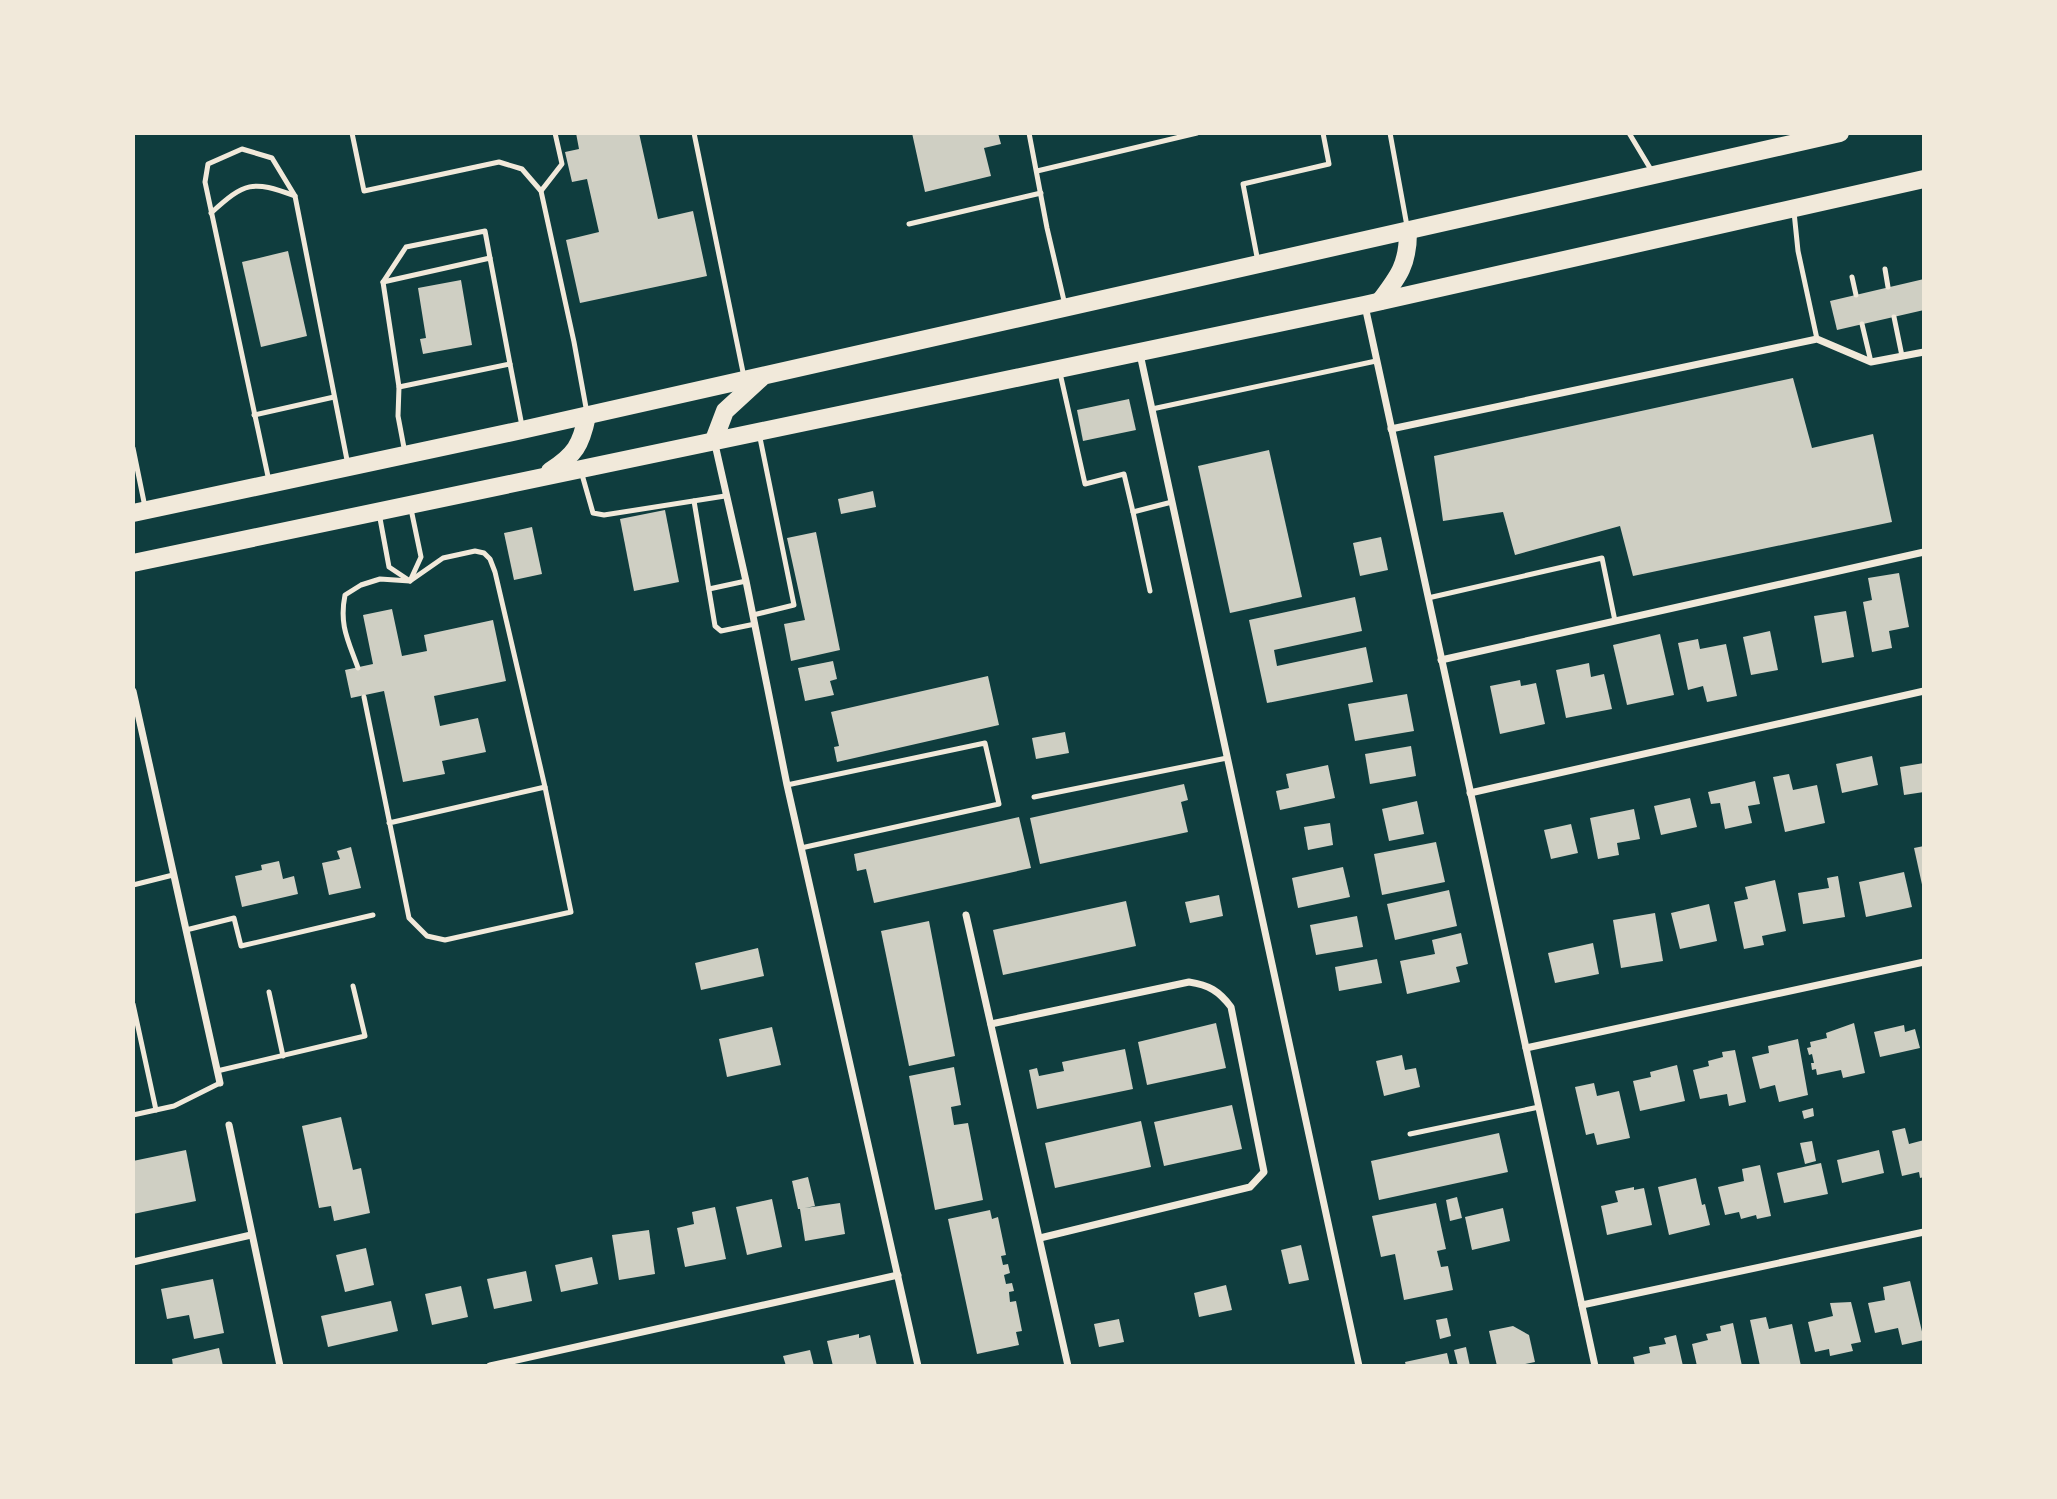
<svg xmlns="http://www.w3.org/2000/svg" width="2057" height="1499" font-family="'Varela Round',sans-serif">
<rect width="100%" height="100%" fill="#0f3d3e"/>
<g fill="#cfcfc3">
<path d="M576,133h63l19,86 35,-8 14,65 -127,27 -14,-63 33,-8 -12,-53 -15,3 -7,-30 14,-3z"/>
<path d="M912,133h86l3,11 -17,4 7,28 -66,16z"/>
<path d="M288,251l19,85 -46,11 -19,-85z"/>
<path d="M1924,279v31l-87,20 -7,-29z"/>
<path d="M461,280l11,65 -49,9 -3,-15 6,-1 -8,-50z"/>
<path d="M1793,378l19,70 61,-14 19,88 -259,54 -13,-50 -105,29 -12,-43 -60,9 -9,-65z"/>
<path d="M1129,399l7,31 -53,11 -6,-31z"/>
<path d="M1269,450l33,147 -72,16 -32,-147z"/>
<path d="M873,491l3,16 -35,7 -3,-15z"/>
<path d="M665,510l14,72 -45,9 -14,-72z"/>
<path d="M532,527l10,47 -28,6 -10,-47z"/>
<path d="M816,532l24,118 -49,11 -7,-37 21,-4 -18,-82z"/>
<path d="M1381,537l7,33 -28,6 -7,-33z"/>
<path d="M1899,573l10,54 -20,4 3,17 -20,4 -9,-50 9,-2 -4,-22z"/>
<path d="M1355,597l7,34 -88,19 3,16 89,-19 7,35 -106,21 -18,-83z"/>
<path d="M392,609l10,47 25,-5 -3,-16 69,-15 13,61 -72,15 6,30 38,-8 8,34 -44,9 3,13 -42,8 -19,-91 -33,7 -6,-28 28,-6 -10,-49z"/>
<path d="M1846,611l8,46 -32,6 -8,-47z"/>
<path d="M1770,631l8,39 -27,5 -8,-38z"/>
<path d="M1660,634l14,61 -47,10 -14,-60z"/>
<path d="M1698,639l2,10 26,-5 11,52 -30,6 -4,-16 -15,4 -10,-47z"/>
<path d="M833,661l4,18 -7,2 4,14 -29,6 -7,-33z"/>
<path d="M1589,663l2,14 13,-3 8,35 -46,9 -10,-48z"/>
<path d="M988,676l11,49 -162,37 -3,-15 5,-1 -8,-34z"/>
<path d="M1520,680l1,6 15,-3 9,41 -45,10 -10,-48z"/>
<path d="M1407,694l7,37 -59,10 -7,-37z"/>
<path d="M1065,732l4,21 -33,6 -4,-21z"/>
<path d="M1411,746l5,30 -46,8 -5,-30z"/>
<path d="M1872,756l6,29 -36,8 -6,-29z"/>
<path d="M1924,763v29l-20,3 -4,-28z"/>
<path d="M1328,765l7,33 -55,12 -4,-19 13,-3 -3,-14z"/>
<path d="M1789,774l4,16 24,-5 8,38 -40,9 -12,-55z"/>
<path d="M1755,781l5,23 -12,2 4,17 -27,6 -5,-26 -9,1 -3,-12z"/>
<path d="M1184,784l4,16 -7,2 7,30 -148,32 -10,-46z"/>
<path d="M1690,798l7,29 -36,8 -7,-29z"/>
<path d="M1417,801l7,33 -35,7 -7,-32z"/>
<path d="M1634,809l6,30 -23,4 2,12 -21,4 -8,-41z"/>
<path d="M1019,817l12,51 -157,35 -8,-34 -9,2 -3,-17z"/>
<path d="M1330,823l3,22 -25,5 -4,-23z"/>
<path d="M1571,824l7,29 -27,6 -7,-29z"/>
<path d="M1436,842l9,40 -63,13 -8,-41z"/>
<path d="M1924,846v42l-1,1 -9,-41z"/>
<path d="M351,847l10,41 -32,7 -7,-32 18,-4 -3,-8z"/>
<path d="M279,861l4,18 11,-3 4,18 -56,13 -7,-31 27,-6 -1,-5z"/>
<path d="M1343,867l7,30 -52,11 -6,-30z"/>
<path d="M1904,872l8,35 -46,10 -7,-35z"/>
<path d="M1838,876l7,41 -42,7 -5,-31 31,-5 -2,-10z"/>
<path d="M1775,880l11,51 -24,5 2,9 -20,4 -10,-47 14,-3 -3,-12z"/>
<path d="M1449,890l8,36 -62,14 -8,-36z"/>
<path d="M1219,895l4,21 -33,7 -5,-21z"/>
<path d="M1126,901l10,45 -133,29 -10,-45z"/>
<path d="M1709,904l8,37 -37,8 -9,-36z"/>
<path d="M1655,913l8,48 -42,7 -8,-48z"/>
<path d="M1357,916l6,31 -47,8 -6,-30z"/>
<path d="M929,921l26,135 -46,10 -28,-135z"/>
<path d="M1461,933l7,31 -12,3 4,15 -53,12 -7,-33 35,-7 -3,-14z"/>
<path d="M1593,943l6,31 -44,9 -7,-30z"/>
<path d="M758,948l6,28 -63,14 -6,-27z"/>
<path d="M1377,959l5,24 -43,8 -4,-24z"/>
<path d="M1216,1023l10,45 -79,17 -9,-43z"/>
<path d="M1854,1023l11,50 -22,5 -2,-8 -24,5 -1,-6 -4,1 -1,-7h3l-2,-9 -3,1 -2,-7 4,-1 -1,-5 17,-4 -1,-5z"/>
<path d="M1904,1025l1,7 10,-3 5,19 -40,9 -6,-25z"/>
<path d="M772,1027l9,38 -54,12 -8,-38z"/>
<path d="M1798,1039l10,56 -29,7 -4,-17 -15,4 -8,-32 17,-4 -1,-7z"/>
<path d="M1125,1049l8,40 -96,20 -8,-39 8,-2 2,8 25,-5 -2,-9z"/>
<path d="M1735,1050l11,52 -17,4 -2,-12 -27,5 -7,-29 16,-4 -1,-5 15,-4 -1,-5z"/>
<path d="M1402,1055l3,15 11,-2 4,19 -36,9 -8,-35z"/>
<path d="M1677,1065l8,36 -45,10 -7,-30 18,-4 -1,-5z"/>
<path d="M954,1067l7,38 -10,2 3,18 14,-2 15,77 -48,10 -26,-134z"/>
<path d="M1594,1083l3,13 22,-5 11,47 -33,7 -3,-12 -8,2 -11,-48z"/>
<path d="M1232,1105l10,44 -78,17 -10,-44z"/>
<path d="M1813,1108l1,8 -10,3 -2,-8z"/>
<path d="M341,1117l12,53 8,-2 9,45 -36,8 -3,-15 -12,2 -17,-82z"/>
<path d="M1141,1121l10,46 -96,21 -10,-45z"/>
<path d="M1905,1128l4,16 15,-4v37l-4,1 -1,-6 -17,4 -10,-45z"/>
<path d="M1499,1133l9,39 -129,28 -8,-39z"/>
<path d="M1812,1141l4,20 -11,3 -5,-21z"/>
<path d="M186,1150l10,51 -63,13v-53z"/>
<path d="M1879,1150l5,23 -42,10 -5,-23z"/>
<path d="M1821,1163l7,31 -44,9 -7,-30z"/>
<path d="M1760,1165l11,51 -14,3 -1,-4 -15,4 -2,-7 -14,3 -7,-28 26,-6 -2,-12z"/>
<path d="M808,1177l7,29 -10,2 35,-5 5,31 -40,7 -5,-32h-2l-6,-28z"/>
<path d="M1696,1178l6,27 3,-1 5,21 -41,10 -11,-48z"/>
<path d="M1634,1187v3l10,-2 8,37 -45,10 -6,-29 17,-4 -3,-11z"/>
<path d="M1457,1197l5,21 -12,3 -4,-21z"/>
<path d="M772,1199l10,48 -35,8 -11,-48z"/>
<path d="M1436,1203l10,46 -9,2 4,16 7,-1 5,24 -49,10 -9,-46 -14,3 -9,-41z"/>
<path d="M715,1207l11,52 -41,8 -8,-39 17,-4 -2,-12z"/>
<path d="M1503,1208l7,33 -38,9 -7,-33z"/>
<path d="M990,1210l2,9 6,-2 8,38 -5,1 2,9 5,-1 2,9 -6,2 2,9 6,-1 2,8 -5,1 1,10 6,-1 6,30 -6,1 3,13 -42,9 -29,-135z"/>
<path d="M649,1230l6,44 -36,6 -7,-45z"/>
<path d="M1301,1245l8,35 -20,4 -8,-34z"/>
<path d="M366,1248l8,37 -29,7 -9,-37z"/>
<path d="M592,1257l6,27 -37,8 -6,-27z"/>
<path d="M526,1271l6,30 -38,8 -7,-30z"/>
<path d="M213,1279l11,54 -30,6 -5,-24 -22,4 -6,-30z"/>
<path d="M1910,1281l14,59 -22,5 -4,-17 -23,5 -7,-30 17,-3 -2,-13z"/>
<path d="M1226,1285l6,25 -33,7 -5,-24z"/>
<path d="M461,1286l7,31 -36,8 -7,-31z"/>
<path d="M391,1301l7,30 -70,16 -7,-31z"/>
<path d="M1851,1302l10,40 -10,2 2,7 -23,5 -1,-7 -14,3 -7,-30 25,-6 -3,-13z"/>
<path d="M1766,1317l3,12 23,-5 9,42h-41l-10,-46z"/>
<path d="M1447,1318l4,18 -11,3 -4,-19z"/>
<path d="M1119,1319l5,23 -25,5 -5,-23z"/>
<path d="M1733,1323l9,43h-45l-5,-22 16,-4 -2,-6 15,-3 -1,-5z"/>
<path d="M1513,1326l16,9 6,27 -19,4h-19l-8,-35z"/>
<path d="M859,1334v4l11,-3 7,31h-44l-6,-25z"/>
<path d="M1676,1335l7,31h-48l-2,-9 17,-4 -1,-6 17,-3 -2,-6z"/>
<path d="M1466,1347l4,19h-12l-4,-16z"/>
<path d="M219,1348l4,18h-50l-1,-7z"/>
<path d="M810,1350l4,16h-28l-3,-10z"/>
<path d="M1447,1353l3,13h-44l-1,-4z"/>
</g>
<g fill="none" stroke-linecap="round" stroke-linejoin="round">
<g stroke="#f1e9da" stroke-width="5">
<path d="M352,133l12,58 135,-29 23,7 19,22 33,151 13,71"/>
<path d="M694,133l50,244"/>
<path d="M1029,133l18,95 18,77"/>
<path d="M1390,133l17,93"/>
<path d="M1629,133l24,40"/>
<path d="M1037,171l160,-38"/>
<path d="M541,191l21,-27 -7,-31"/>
<path d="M1794,212l4,39 19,88"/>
<path d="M211,213c34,-31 41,-33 84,-17"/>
<path d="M909,224l132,-31"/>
<path d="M1258,262l-15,-78 86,-20 -6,-31"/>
<path d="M1885,269l3,18"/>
<path d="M1852,277l4,18"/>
<path d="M383,282l23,-35 79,-16 5,27"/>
<path d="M1894,317l8,39"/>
<path d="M1862,324l9,38"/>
<path d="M1060,373l25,111 39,-10 9,38"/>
<path d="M399,387l111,-23 12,62"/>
<path d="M1152,409l224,-48"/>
<path d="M254,415l80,-18"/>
<path d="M133,448l12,59"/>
<path d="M405,453l-7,-37 1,-29 -16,-105 107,-24 20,106"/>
<path d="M581,471l12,42 11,2 121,-19"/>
<path d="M269,481l-64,-299 3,-18 34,-15 30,9 23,38 53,269"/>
<path d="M694,501l21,125 6,5 34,-7"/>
<path d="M379,513l10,54 21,14 11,-24 -10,-48"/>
<path d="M709,589l37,-8"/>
<path d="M1150,591l-17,-79 39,-10"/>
<path d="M1428,598l174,-40 13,63"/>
<path d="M753,615l41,-10 -35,-172"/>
<path d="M358,668c-10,-28 -19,-43 -13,-73l16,-10 19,-6 30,2 33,-23 32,-7 9,2 6,6 5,13 50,215"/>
<path d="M364,697l45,221 18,18 18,4 126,-28 -26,-125 -156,36"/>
<path d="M787,785l198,-42 14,61 -198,44"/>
<path d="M1034,797l193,-39"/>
<path d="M133,885l40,-10"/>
<path d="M186,930l48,-12 7,28 132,-31"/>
<path d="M269,992l14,64"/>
<path d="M133,1004l23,106"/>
<path d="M217,1071l148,-35 -12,-50"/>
<path d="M133,1115l41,-9 46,-23"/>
<path d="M1410,1134l129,-27"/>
</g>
<g stroke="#f1e9da" stroke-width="7">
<path d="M1365,306l230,1060"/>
<path d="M1140,354l219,1012"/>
<path d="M1391,429l426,-90 54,23 53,-10"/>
<path d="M714,440l32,141 41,204 131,581"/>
<path d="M1441,660l483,-108"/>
<path d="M133,691l87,392"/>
<path d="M1470,793l454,-102"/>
<path d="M966,915l102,451"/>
<path d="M991,1024l198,-42c20,3 30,9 42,25l33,165 -14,15 -210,51"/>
<path d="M1526,1048l398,-86"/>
<path d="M229,1125l51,241"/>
<path d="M133,1262l118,-27"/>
<path d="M1582,1305l342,-73"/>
<path d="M490,1366l408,-91"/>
</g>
<g stroke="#f1e9da" stroke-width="18">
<path d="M1380,301c19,-25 28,-37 28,-69"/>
<path d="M714,440l11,-29 36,-33"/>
<path d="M550,471c25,-16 31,-26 37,-55"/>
<path d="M133,513l389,-83 1318,-297"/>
<path d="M133,563l1231,-258 560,-126"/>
</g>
</g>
<rect width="2057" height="1499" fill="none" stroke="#f1e9da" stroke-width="270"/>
</svg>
